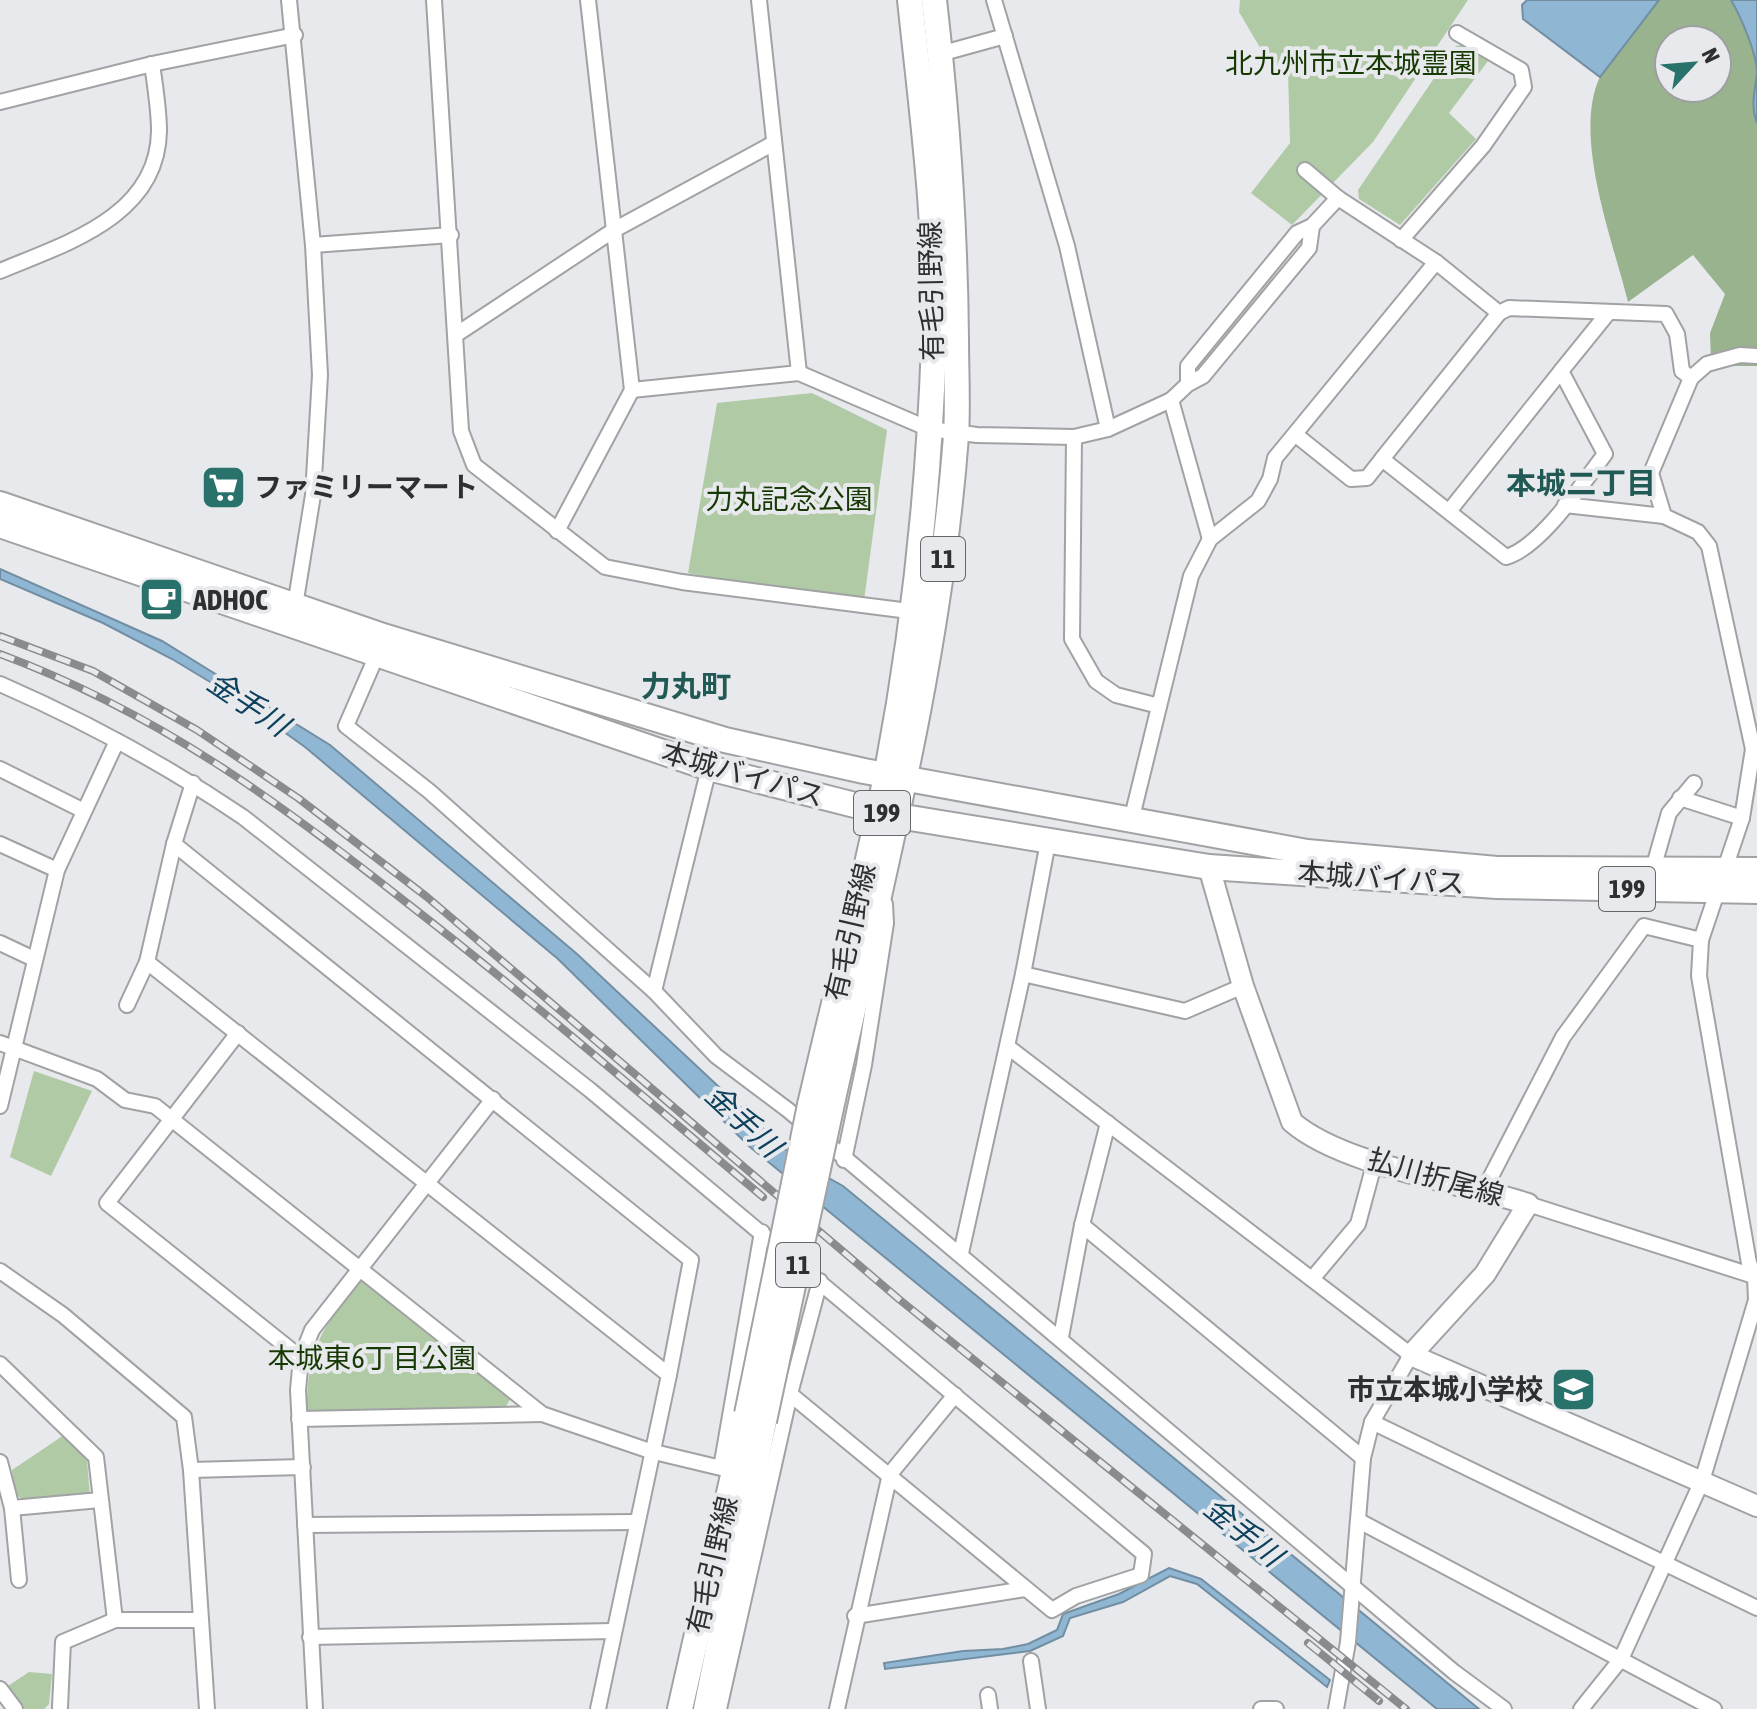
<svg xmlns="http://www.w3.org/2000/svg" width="1757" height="1709" font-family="'Asap Condensed','Noto Sans JP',sans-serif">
<rect width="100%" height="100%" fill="#e8e9ec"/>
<g fill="#b0caa6">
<path d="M1240,0h228l-95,142 -81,83 -41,-32 39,-50 -2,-71 -16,-4 -33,-56z"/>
<path d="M1462,45l26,16 -39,52 27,26 -76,86 -41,-26 -1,-9 98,-144z"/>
<path d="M812,393l75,37 -24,178 -175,-35 29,-170z"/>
<path d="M34,1071l58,20 -41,85 -41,-19z"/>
<path d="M361,1281l149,118 -5,10 -198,4c0,-66 14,-83 54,-132z"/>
<path d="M64,1435l23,25 3,37 -65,5 -10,-9 -3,-23z"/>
<path d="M29,1672l23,2 -3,30 -5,5h-20l-16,-23z"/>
</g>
<path fill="#98b38e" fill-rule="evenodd" d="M1659,0h72c10,17 26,54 26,73 -2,18 -6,32 0,50v243h-32l-14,-5 -1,-28 15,-39 -32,-39 -65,47c-15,-61 -55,-164 -29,-223 11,-25 41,-60 60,-79zM1669,40h48v48h-48z"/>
<g fill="#8fb7d3" stroke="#728ea2" stroke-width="2">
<path d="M1527,0h132l-59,77 -77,-58 -1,-14z"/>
<path d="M1731,0h26v123c-7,-18 -2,-32 0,-50 0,-19 -16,-56 -26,-73z"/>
<path d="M0,569l162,72 168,104 247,209 221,207 45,25 636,523h-42l-687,-562 -192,-188 -253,-212 -70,-50 -63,-38 -69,-36 -103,-44z"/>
<path d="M1169,1568l32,11 129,101 -3,7 -130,-103 -27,-8 -47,26 -53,16 -7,18 -33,15 -145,18 -1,-6 79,-12 40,-2 25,-5 29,-14 6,-16 56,-20z"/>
</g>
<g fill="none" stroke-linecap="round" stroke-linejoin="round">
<defs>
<g id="minor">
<path d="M289,0l24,245 7,130 -7,120 -19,117"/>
<path d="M434,0l27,431 13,34 131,102 77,15 227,29"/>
<path d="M759,0l40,373"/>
<path d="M994,0l73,246 41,183"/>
<path d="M936,55l69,-19"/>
<path d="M0,102l152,-38 143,-29"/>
<path d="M1305,170l33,28 98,64 63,51 10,-5 157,6 11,20 5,37 9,7"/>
<path d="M1401,240l82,-94 41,-59 -3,-17 -64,-37"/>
<path d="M313,245l138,-10"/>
<path d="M0,271c64,-27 158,-54 159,-140 0,-22 -4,-45 -7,-67"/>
<path d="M457,334l157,-104 160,-87"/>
<path d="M1188,384v-18l109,-133 15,-7 26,-28"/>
<path d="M632,390l167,-17 130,56 48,6 97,2 34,-8 63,-29 17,-16 15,-8 106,-128 3,-22"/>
<path d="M1171,400l39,139"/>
<path d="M1296,435l55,44 16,-1 15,-19 124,98c35,-10 76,-73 99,-103l-44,-83 47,-58"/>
<path d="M1074,437l-2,202 24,42 20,14 43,11"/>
<path d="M1382,459l117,-146"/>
<path d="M1565,505l99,11"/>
<path d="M1450,510l111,-139"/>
<path d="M557,531l75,-141 -44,-390"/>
<path d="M379,650l-33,76 83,65 225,200 62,65 72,54 666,562 50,37"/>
<path d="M0,684c85,37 166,81 243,133l347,273 554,464 -3,21 -65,21 -24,14 -262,-216 30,-113"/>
<path d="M0,769l82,41"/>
<path d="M193,783l-19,61 -27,118 522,413 -71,334"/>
<path d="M1680,798l62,20"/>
<path d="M1131,821l60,-245 19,-37 48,-38 12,-22 5,-21 161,-196"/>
<path d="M0,844l57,26"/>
<path d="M174,844l517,416 -22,115"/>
<path d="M1653,869l16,-56 25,-30"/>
<path d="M0,943l34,16"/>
<path d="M1023,974l162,37 58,-25"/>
<path d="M654,991l55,-223"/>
<path d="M127,1005l20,-43"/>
<path d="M238,1033l-131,170 194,155"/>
<path d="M0,1043l97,36 28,21 30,6 387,308 108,37 71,17 41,-236"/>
<path d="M1008,1047l403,308 -39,67 -9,36 -15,184 -12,67"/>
<path d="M0,1106l57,-236 60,-129"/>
<path d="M844,1160l20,-95 22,-142 -1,-19"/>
<path d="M1484,1190l79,-153 81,-111 57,14"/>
<path d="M1528,1204l229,73"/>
<path d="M1082,1225l281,233"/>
<path d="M961,1253l62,-279 25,-132"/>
<path d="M0,1271l63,44 121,102 7,53 16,239"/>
<path d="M1312,1279l46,-55 17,-63"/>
<path d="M1061,1337l21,-112 26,-102"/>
<path d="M0,1364l96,93 19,163h86"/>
<path d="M299,1419l243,-5"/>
<path d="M1372,1422l385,186"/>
<path d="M0,1462l12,46 88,-8"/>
<path d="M191,1470l112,-3"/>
<path d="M12,1508l7,72"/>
<path d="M1361,1522l353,187"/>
<path d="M305,1525l330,-3"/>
<path d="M855,1616l170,-27"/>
<path d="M310,1637l304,-6"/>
<path d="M1031,1661l7,48"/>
<path d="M0,1689l15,20"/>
<path d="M988,1695l2,14"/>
<path d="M60,1707l3,-65 52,-22"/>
<path d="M315,1709l-17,-319 3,-32 11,-28 181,-231"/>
<path d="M719,1709l71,-315"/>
<path d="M837,1709l53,-235 65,-79"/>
<path d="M1261,1709h15"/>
<path d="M1581,1709l40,-50 81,-178 54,-181 -1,-23 -6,-14 -50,-287 2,-36 41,-122 11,-69 -44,-203 -11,-14 -34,-16 -13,-43 40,-95 16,-14 33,-9 17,1"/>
</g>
<path id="secondary" d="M1209,867l34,119 49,136c51,44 170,60 236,82l-43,70 -74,81 346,151"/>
<g id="primary">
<path d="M810,1105c25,-109 54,-219 76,-329 27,-139 43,-291 48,-433 4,-114 -12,-229 -24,-343"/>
<path d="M831,1108c49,-223 108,-443 125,-672 2,-32 0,-65 0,-97 -1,-114 -9,-226 -22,-339"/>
<path d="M680,1709l67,-295"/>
<path d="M706,1709l58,-288"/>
</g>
<g id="trunk">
<path d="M0,504l383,132 342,104 139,31 443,81 190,17 260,1"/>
<path d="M0,525l709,243 189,48 311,51 288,19 260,5"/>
</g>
</defs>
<use href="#minor" stroke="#a0a2a4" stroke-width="18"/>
<use href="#secondary" stroke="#a0a2a4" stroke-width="24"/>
<use href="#primary" stroke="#a0a2a4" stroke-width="28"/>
<use href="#trunk" stroke="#a0a2a4" stroke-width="28"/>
<use href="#minor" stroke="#fff" stroke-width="14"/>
<use href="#secondary" stroke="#fff" stroke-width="20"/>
<use href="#primary" stroke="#fff" stroke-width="24"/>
<use href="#trunk" stroke="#fff" stroke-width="24"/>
<defs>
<g id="rail">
<path d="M0,636l93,35 104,59 101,68 129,99 473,403 506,409"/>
<path d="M0,654c156,58 278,147 407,249 121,94 238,195 356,294"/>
<path d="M1308,1643l71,58"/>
</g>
</defs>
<use href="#rail" stroke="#8a8b8d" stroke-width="8"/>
<use href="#rail" stroke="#e8e9ec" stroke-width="5" stroke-dasharray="15" stroke-linecap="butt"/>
<defs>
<g id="primary-bridge">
<path d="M747,1414l63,-309"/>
<path d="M764,1421l67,-313"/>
</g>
</defs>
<use href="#primary-bridge" stroke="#a0a2a4" stroke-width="28" stroke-linecap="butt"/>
<use href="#primary-bridge" stroke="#fff" stroke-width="24"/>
</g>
<defs>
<symbol id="supermarket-square" viewBox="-11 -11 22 22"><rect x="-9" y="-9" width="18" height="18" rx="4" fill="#29716b" stroke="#e8e9ec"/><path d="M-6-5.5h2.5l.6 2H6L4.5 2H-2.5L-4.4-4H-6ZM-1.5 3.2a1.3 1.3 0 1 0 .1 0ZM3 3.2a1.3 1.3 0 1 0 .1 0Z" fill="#fff"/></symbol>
<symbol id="cafe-square" viewBox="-11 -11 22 22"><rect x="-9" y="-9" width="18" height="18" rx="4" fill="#29716b" stroke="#e8e9ec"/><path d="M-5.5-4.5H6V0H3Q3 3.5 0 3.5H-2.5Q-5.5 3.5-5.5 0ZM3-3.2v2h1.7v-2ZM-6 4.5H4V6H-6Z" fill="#fff"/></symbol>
<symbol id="school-square" viewBox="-11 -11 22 22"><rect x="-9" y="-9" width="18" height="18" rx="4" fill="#29716b" stroke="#e8e9ec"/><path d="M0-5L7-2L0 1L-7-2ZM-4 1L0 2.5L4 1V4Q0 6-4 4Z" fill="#fff"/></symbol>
</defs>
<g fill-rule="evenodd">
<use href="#supermarket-square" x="198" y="462" width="51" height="51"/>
<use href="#cafe-square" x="136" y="574" width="51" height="51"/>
<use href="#school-square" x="1548" y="1364" width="51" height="51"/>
</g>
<g text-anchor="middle" stroke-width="8" stroke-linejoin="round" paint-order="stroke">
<g fill="#e8e9ec" stroke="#666768" stroke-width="2">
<rect x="921" y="537" width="44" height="44" rx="6"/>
<rect x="854" y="791" width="56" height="44" rx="6"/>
<rect x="1599" y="867" width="56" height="44" rx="6"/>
<rect x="776" y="1243" width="44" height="44" rx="6"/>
</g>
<g font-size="26" font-weight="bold" fill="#2e2f30">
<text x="943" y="568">11</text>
<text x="882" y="822">199</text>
<text x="1627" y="898">199</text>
<text x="798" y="1274">11</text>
</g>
<g font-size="28" fill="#173903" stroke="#e8e9ec">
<text x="1351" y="73">北九州市立本城霊園</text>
<text x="789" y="509">力丸記念公園</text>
<text x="372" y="1368">本城東6丁目公園</text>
</g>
<g font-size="28" fill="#2e2f30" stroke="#e8e9ec">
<text transform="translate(931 291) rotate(-91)" y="10">有毛引野線</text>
<text transform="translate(743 774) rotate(16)" y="10">本城バイパス</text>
<text transform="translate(1381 878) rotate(4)" y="10">本城バイパス</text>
<text transform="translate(850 932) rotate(-77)" y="10">有毛引野線</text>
<text transform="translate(1436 1177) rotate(16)" y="10">払川折尾線</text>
<text transform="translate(712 1565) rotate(-77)" y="10">有毛引野線</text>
</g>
<g font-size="28" font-weight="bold" fill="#2e2f30" stroke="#e8e9ec" text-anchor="start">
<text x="254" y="497">ファミリーマート</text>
<text x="193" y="610">ADHOC</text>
<text x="1543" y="1399" text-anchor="end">市立本城小学校</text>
</g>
<g font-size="30" font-weight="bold" fill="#215a55" stroke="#e8e9ec">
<text x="1581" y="494">本城二丁目</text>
<text x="686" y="697">力丸町</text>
</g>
<g font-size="30" font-style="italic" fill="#0d415d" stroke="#e8e9ec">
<text transform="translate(248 704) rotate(34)" y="10">金手川</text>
<text transform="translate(743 1121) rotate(43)" y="10">金手川</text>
<text transform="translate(1243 1532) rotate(39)" y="10">金手川</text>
</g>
</g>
<g transform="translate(1693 64) rotate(64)"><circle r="38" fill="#e8e9ec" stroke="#9e9fa1" stroke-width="2"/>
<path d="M0-6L14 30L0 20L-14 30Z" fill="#29716b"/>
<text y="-12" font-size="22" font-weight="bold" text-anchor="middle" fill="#2e2f30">N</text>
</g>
</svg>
